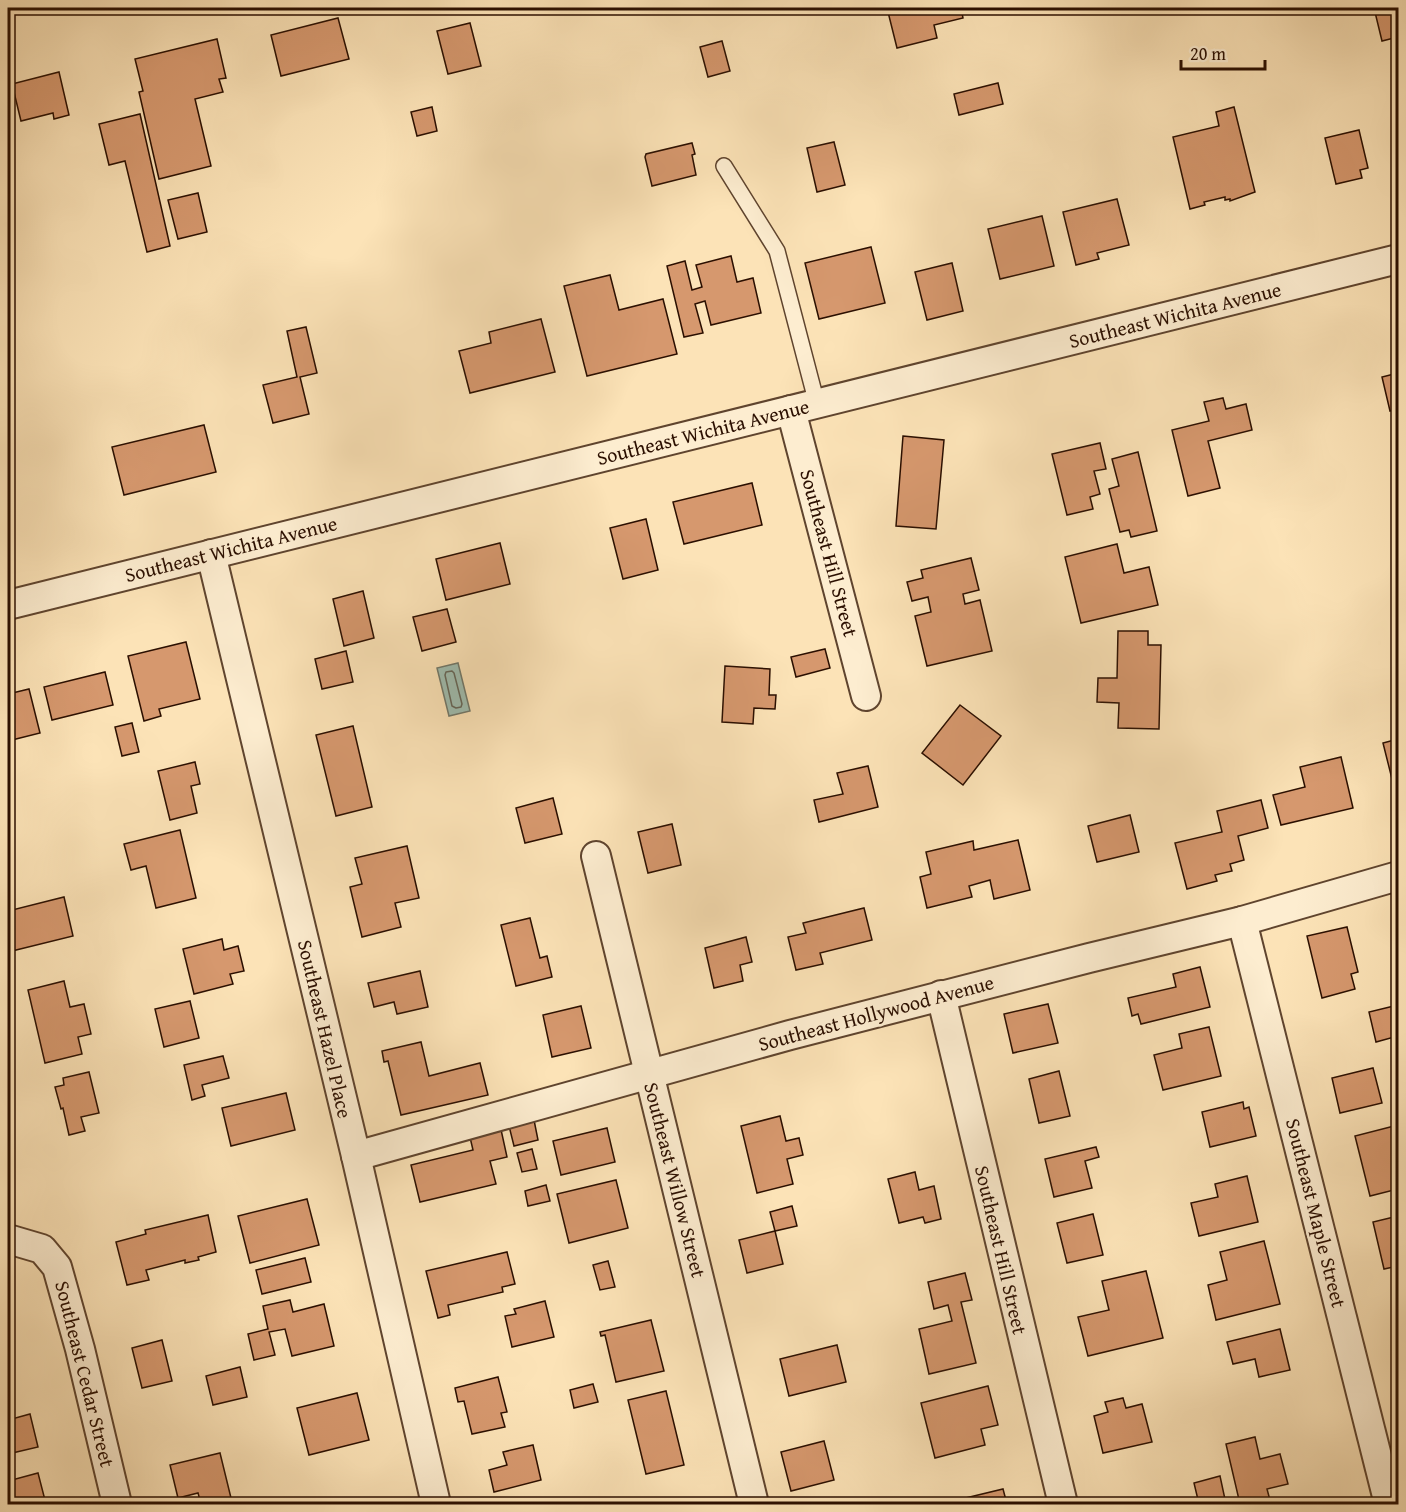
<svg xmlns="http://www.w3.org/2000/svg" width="1406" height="1512" font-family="'Gentium Book Plus',serif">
<rect width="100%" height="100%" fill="#fce3b7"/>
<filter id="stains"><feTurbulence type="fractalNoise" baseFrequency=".00333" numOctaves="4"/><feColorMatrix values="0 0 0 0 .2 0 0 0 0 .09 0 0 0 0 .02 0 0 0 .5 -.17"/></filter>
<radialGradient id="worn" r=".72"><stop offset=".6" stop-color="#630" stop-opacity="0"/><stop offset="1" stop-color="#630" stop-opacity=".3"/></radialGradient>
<path fill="#9fbeb1" stroke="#71786a" stroke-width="1.5" d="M458,663l12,48 -21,5 -12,-48z"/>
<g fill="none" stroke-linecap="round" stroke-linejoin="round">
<path stroke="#656658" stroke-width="1.5" d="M452,671l2,2 8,31 -1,3 -5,1 -4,-2 -7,-31 1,-3z"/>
</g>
<g fill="#d6986e" stroke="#2b0f00" stroke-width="1.5">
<path d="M887,8h74l2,10 -29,7 3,13 -40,10z"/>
<path d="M1374,8h24v29l-16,4z"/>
<path d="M338,18l11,41 -68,17 -10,-41z"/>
<path d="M470,23l11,43 -33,8 -11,-43z"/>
<path d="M217,39l9,39 -7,1 4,13 -28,7 16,67 -52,13 -20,-87 4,-1 -8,-32z"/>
<path d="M722,41l8,30 -22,6 -8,-30z"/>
<path d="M59,72l10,43 -15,4 -1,-6 -32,8 -9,-37z"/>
<path d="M998,83l5,21 -44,11 -5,-21z"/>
<path d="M432,107l5,24 -20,5 -6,-24z"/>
<path d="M1234,107l21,85 -25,9v-2l-5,1v-3l-21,5 1,3 -15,4 -17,-72 46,-11 -3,-14z"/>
<path d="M140,114l30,132 -23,6 -22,-91 -16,4 -10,-41z"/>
<path d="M1359,130l9,38 -8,2 2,8 -26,6 -11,-46z"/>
<path d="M834,142l11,43 -28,7 -10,-44z"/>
<path d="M692,143l3,11 -3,1 4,20 -44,11 -7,-29 1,-3z"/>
<path d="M198,193l9,39 -29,7 -10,-39z"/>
<path d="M1117,199l12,46 -32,8 2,6 -23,6 -13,-53z"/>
<path d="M1042,216l12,50 -54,13 -12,-50z"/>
<path d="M871,247l14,56 -66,16 -14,-56z"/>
<path d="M731,256l6,26 16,-4 8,35 -50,12 -6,-24 -10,3 8,29 -19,4 -17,-71 18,-5 7,29 10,-3 -6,-22z"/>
<path d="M952,263l11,48 -36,9 -12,-48z"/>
<path d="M610,275l9,35 44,-11 14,55 -90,22 -23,-90z"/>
<path d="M541,319l14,53 -85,21 -11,-42 32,-8 -2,-11z"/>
<path d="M306,327l11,46 -17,4 9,37 -36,9 -10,-38 34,-8 -10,-46z"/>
<path d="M1398,373v36l-8,2 -8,-34z"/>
<path d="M1223,398l3,11 20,-5 6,26 -44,11 12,47 -32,8 -16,-66 37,-9 -5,-19z"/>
<path d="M204,425l12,47 -92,23 -12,-48z"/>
<path d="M903,436l41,4 -8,89 -40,-3z"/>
<path d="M1100,443l6,26 -12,2 6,23 -10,3 3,12 -26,6 -15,-61z"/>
<path d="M1138,452l19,79 -26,6 -2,-7 -9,2 -11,-43 10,-3 -7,-27z"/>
<path d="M752,483l10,42 -78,19 -11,-42z"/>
<path d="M646,519l12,51 -35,9 -13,-51z"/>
<path d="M500,543l10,41 -64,16 -10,-41z"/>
<path d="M1117,544l7,29 25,-6 9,38 -77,18 -16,-66z"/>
<path d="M971,558l8,32 -16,4 2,10 15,-4 12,51 -65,15 -12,-50 16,-4 -3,-15 -16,4 -5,-19 16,-4 -2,-8z"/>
<path d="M363,591l11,47 -30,8 -11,-47z"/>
<path d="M447,609l9,33 -34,9 -9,-34z"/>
<path d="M1118,631h30v14h13l-2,84 -41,-1 1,-25 -22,-1 1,-24h19z"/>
<path d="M186,642l14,57 -41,10 2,7 -17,5 -16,-65z"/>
<path d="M825,649l5,19 -34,9 -5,-20z"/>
<path d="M346,651l7,31 -31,7 -7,-30z"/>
<path d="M725,666l45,3 -1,26h7l-1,14 -21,-1 -1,16 -31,-2z"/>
<path d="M105,672l8,33 -61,15 -8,-33z"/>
<path d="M29,689l11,44 -32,8v-47z"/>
<path d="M960,705l41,31 -38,49 -41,-32z"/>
<path d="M132,723l7,29 -17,4 -7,-29z"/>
<path d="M353,726l19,81 -36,9 -20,-81z"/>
<path d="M1398,739v64l-15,-60z"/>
<path d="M1341,757l12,51 -72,17 -8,-30 32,-8 -5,-20z"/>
<path d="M195,762l5,22 -9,2 6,27 -27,7 -12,-49z"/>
<path d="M868,766l10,41 -59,15 -5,-22 29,-6 -6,-21z"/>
<path d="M553,798l9,36 -37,9 -9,-35z"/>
<path d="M1261,800l7,28 -30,8 6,24 -14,4 2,7 -17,4 2,6 -30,8 -12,-46 47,-11 -5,-21z"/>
<path d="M1130,815l9,37 -42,10 -9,-36z"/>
<path d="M672,824l9,41 -33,8 -10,-41z"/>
<path d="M180,830l16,68 -40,10 -10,-42 -15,4 -7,-26z"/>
<path d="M1018,840l12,50 -36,9 -4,-19 -21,6 3,11 -45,11 -7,-31 11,-3 -5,-22 47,-11 1,9z"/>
<path d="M407,846l12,52 -24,5 6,24 -39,10 -12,-50 12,-3 -7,-26z"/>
<path d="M64,897l9,39 -65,16v-41z"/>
<path d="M864,908l8,32 -52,13 3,11 -27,6 -8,-33 18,-4 -3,-10z"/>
<path d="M530,918l10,40 7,-2 5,21 -36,9 -15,-61z"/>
<path d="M1347,927l11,45 -7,2 4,15 -33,9 -15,-62z"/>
<path d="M746,937l6,25 -12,3 3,16 -29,7 -9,-40z"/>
<path d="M222,939l2,11 14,-4 6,25 -14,3 3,10 -39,10 -11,-45z"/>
<path d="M1200,967l10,40 -69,17 -3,-10 -6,2 -4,-18 48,-11 -3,-13z"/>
<path d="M420,971l8,36 -31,7 -3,-12 -20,5 -6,-24z"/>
<path d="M64,981l6,26 14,-3 7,30 -13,3 4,17 -37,9 -17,-73z"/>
<path d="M190,1001l9,37 -35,9 -9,-38z"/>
<path d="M1048,1004l10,39 -45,10 -9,-39z"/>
<path d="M1398,1005v31l-22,6 -7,-30z"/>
<path d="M581,1006l10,42 -39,9 -9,-42z"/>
<path d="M1209,1027l12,49 -58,14 -9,-35 28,-7 -3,-14z"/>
<path d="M421,1042l8,34 51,-13 8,32 -87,20 -13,-54 -4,1 -2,-11z"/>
<path d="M223,1056l6,22 -27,7 3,11 -13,4 -8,-35z"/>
<path d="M1373,1068l9,35 -42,10 -8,-35z"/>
<path d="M1059,1071l11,45 -31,7 -10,-44z"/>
<path d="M89,1072l10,41 -18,4 4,14 -16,4 -6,-27 -2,1 -6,-22 9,-2 -1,-7z"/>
<path d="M286,1093l9,37 -64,16 -9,-38z"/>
<path d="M1243,1102l1,7 5,-2 7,29 -46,11 -8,-35z"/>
<path d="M533,1115l5,25 -24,6 -6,-24z"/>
<path d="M780,1116l6,25 13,-3 4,17 -16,4 6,25 -36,9 -16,-67z"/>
<path d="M500,1125l7,32 -17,4 6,23 -76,18 -9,-37 62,-15 -4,-17z"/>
<path d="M1398,1125v16h-3l3,14v34l-28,7 -15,-60z"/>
<path d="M607,1128l8,34 -54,13 -8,-34z"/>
<path d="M1096,1147l3,10 -14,4 7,27 -38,9 -9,-38z"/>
<path d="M532,1149l5,20 -15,3 -5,-19z"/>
<path d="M915,1172l4,18 15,-4 7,33 -16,4 -2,-6 -24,6 -11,-44z"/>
<path d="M1247,1176l11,46 -59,14 -8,-33 27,-6 -3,-13z"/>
<path d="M616,1180l12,48 -59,15 -12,-49z"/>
<path d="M546,1185l4,16 -22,5 -3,-15z"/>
<path d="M307,1199l12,46 -69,18 -12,-47z"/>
<path d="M792,1206l5,20 -22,5 -5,-19z"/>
<path d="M1093,1214l10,41 -36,8 -10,-40z"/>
<path d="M208,1215l8,37 -18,5 1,3 -14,3v-3l-39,10 3,10 -22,5 -11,-43 30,-8 -1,-4z"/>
<path d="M1398,1216v50l-14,3 -11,-47z"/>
<path d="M775,1231l8,33 -36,9 -8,-33z"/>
<path d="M1264,1241l16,63 -64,16 -8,-35 19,-5 -7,-28z"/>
<path d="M507,1252l8,32 -13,3 1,5 -55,13 2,10 -12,3 -12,-47z"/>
<path d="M305,1258l6,24 -49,12 -6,-24z"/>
<path d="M608,1261l7,26 -15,3 -7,-25z"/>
<path d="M1146,1271l17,67 -75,18 -10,-39 31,-7 -7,-29z"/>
<path d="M965,1273l7,27 -11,2 15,61 -47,11 -10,-45 33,-8 -4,-16 -14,4 -6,-27z"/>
<path d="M290,1300l3,12 31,-8 10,42 -42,10 -7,-27 -16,3 6,23 -21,5 -6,-26 20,-5 -5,-23z"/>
<path d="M545,1301l9,36 -42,10 -7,-31 11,-2 -2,-5z"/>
<path d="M651,1320l13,51 -48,11 -11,-47 -4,1 -1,-4z"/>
<path d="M1280,1329l10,41 -31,7 -4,-18 -22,5 -6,-22z"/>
<path d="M162,1340l10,41 -30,7 -10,-40z"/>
<path d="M837,1345l9,37 -57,14 -9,-37z"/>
<path d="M240,1367l7,30 -34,8 -7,-29z"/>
<path d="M498,1377l9,35 -6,1 4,14 -33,7 -8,-33 -6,1 -3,-14z"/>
<path d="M593,1384l5,18 -24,6 -4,-18z"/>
<path d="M988,1386l10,39 -17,4 4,16 -50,13 -14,-55z"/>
<path d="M666,1391l18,74 -38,9 -18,-74z"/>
<path d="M357,1393l12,47 -60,15 -12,-47z"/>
<path d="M1123,1398l3,10 16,-4 10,38 -49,11 -9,-37 14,-4 -3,-10z"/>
<path d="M30,1414l8,33 -30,7v-34z"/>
<path d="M1255,1437l5,22 20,-5 8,30 -21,5 4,15h-31l-14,-60z"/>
<path d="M824,1441l10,39 -43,11 -10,-39z"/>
<path d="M533,1445l8,35 -47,12 -5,-22 18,-5 -4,-13z"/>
<path d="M220,1453l11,45 -30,6 -3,-11 -20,5 -8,-33z"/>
<path d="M38,1473l8,31h-38v-23z"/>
<path d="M1220,1476l6,28h-27l-5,-21z"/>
<path d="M1003,1489l4,15h-53l-1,-3z"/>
</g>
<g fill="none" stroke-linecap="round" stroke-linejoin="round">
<defs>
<path id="lane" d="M724,166l53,85 40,153"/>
<g id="street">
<path d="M791,410l75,286"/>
<path d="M211,554l145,602 80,348"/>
<path d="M8,605l1390,-346"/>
<path d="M596,856l158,648"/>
<path d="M1242,921l147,583"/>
<path d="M941,995l122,509"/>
<path d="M356,1156l434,-121 299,-77 153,-37 156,-45"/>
<path d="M8,1239l34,10 15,18 23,82 37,155"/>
</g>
</defs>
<use href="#lane" stroke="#5f442e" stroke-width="18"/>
<use href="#street" stroke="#5f442e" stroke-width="32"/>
<path stroke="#2b0f00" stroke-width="4" stroke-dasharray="1.5 3" stroke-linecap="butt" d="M8,14l26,-6"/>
<use href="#lane" stroke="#fdedd0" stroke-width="15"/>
<use href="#street" stroke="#fdedd0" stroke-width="28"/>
</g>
<g text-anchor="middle" stroke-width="5" stroke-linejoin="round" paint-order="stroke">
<g font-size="20" fill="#2b0f00" stroke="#fdedd0">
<text transform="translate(1175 315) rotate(-14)" y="7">Southeast Wichita Avenue</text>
<text transform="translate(703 432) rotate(-14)" y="7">Southeast Wichita Avenue</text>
<text transform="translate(231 549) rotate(-14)" y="7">Southeast Wichita Avenue</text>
<text transform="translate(829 553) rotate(75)" y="7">Southeast Hill Street</text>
<text transform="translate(876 1013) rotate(-15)" y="7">Southeast Hollywood Avenue</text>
<text transform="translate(325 1029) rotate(77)" y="7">Southeast Hazel Place</text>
<text transform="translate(675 1180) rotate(76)" y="7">Southeast Willow Street</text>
<text transform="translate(1316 1213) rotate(76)" y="7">Southeast Maple Street</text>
<text transform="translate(1001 1250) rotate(77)" y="7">Southeast Hill Street</text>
<text transform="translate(85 1374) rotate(76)" y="7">Southeast Cedar Street</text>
</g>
</g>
<rect width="1406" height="1512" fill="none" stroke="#fce3b7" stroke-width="30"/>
<rect x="9" y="9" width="1388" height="1494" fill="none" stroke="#2b0f00" stroke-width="3"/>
<rect x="15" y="15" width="1376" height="1482" fill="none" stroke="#2b0f00" stroke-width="1.5"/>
<path d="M1181 60v9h84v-9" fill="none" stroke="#2b0f00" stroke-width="3"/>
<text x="1190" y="60" font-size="18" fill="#2b0f00" stroke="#fdedd0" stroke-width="4.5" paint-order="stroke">20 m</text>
<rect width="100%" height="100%" filter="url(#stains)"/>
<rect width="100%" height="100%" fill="url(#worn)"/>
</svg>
